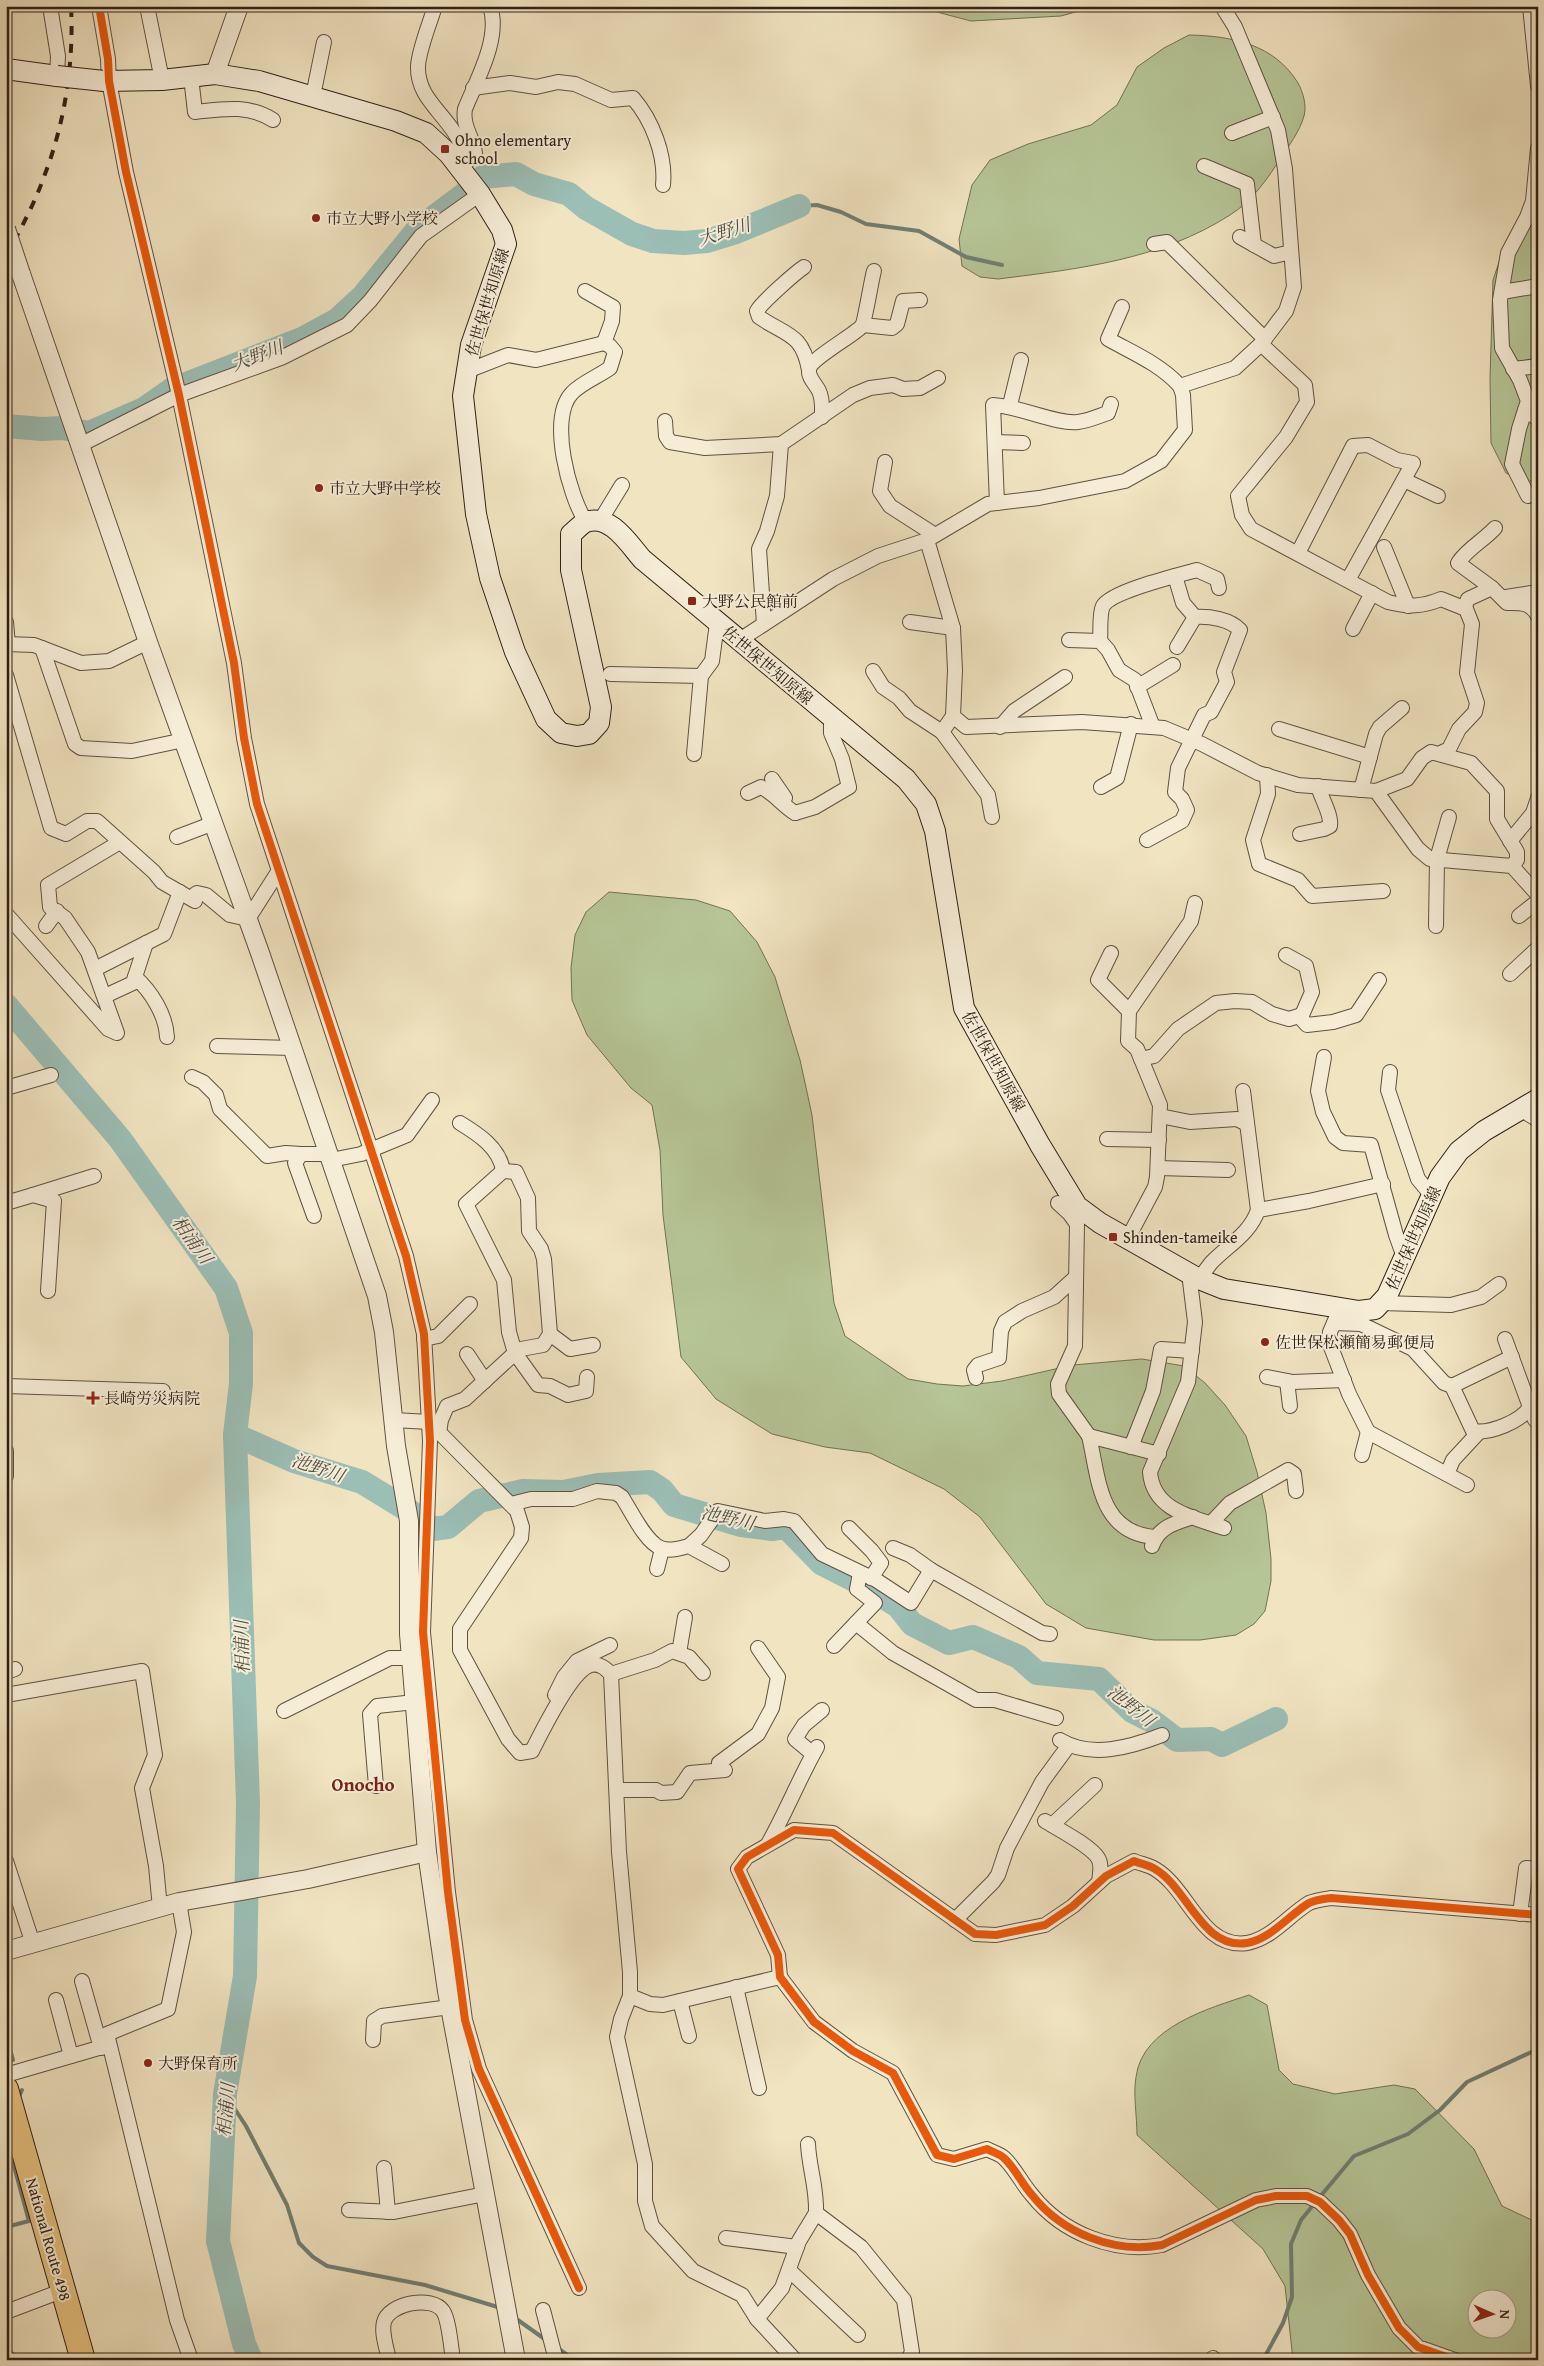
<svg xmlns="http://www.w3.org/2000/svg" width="1544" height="2366" font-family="'Gentium Book Plus','Noto Serif JP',serif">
<rect width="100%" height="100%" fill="#f1e4c1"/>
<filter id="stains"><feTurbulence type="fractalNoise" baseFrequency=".004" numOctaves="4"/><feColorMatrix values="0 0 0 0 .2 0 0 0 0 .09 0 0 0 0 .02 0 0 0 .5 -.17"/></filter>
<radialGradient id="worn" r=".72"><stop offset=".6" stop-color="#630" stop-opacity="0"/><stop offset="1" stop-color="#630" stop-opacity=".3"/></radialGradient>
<g fill="#b6c596" stroke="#727256" fill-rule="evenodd">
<path d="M927,6h170l-36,10 -90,5 -38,-10z"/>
<path d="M1189,35c43,1 85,9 109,48 5,9 9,23 6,33 -4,15 -16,31 -24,43 -13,21 -29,43 -50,56 -70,45 -152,54 -232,64l-18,-2 -18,-11 -3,-27 13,-54 18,-25 38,-16 63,-19 26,-20 20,-38 27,-19z"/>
<path d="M1538,198v282l-13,2 -19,-9 -15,-30 -1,-65 3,-98 13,-38z"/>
<path d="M609,892l87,8 34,11 27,31 18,35 25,83 12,55 22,188 11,33 63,43 29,5 26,2 39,-5 71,-16 69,-6 42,7 21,17 20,22 21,31 11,36 9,41 5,46v22l-6,30 -11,13 -18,11 -36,5h-46l-68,-12 -40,-24 -66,-87 -36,-28 -74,-36 -45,-6 -53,-13 -56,-35 -35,-42 -18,-142 -3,-65 -8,-45 -21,-17 -44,-53 -15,-35 -1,-32 4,-33 11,-23z"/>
<path d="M1249,1995l18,10 12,65 14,14 42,10 59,-9 21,4 59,60 28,57 36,17v137h-245l-8,-74 -22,-37 -126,-114c0,-19 -4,-40 -1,-58 6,-50 74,-69 113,-82zM1476,2298h30v30h-30z"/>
</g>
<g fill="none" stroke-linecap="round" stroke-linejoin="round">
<g stroke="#707f75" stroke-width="4">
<path d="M799,206l18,-1 24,7 25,12 53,7 47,26 36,8"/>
<path d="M6,2035l7,25 -2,1"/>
<path d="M225,2094l21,32 41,79 12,38 14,14 14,9 98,19 76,23"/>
<path d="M18,2099l4,-9"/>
<path d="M6,2137l23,84 -23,6"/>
<path d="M1319,2198l35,-42 54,-22 32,-24 27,-28 71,-33"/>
<path d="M515,2318l31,22"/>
<path d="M558,2348l16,12"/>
<path d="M1263,2360l20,-37 9,-26 -1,-53 10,-24 13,-16"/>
</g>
<g stroke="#9bbeb5" stroke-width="24">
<path d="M483,177l33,-3 18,10 35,10 17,14 46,26 21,7 31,2 23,-2 29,-9 63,-26"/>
<path d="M6,426l36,3 21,-1 26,5 55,-24 27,-19 131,-51 35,-19 26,-24 55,-67 48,-36"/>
<path d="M6,1005l114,134 106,149 15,45v50l-6,52 13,368 -3,173 -20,118 -7,147 26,103 7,16"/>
<path d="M235,1435l59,26 68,21 49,30 22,17 15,-2 31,-26 44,-10 40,1 35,-7 52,-3 12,8 12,15 67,20 31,4 14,-2 35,36 41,21 36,22 14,18 37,19 24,-6 46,20 18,16 62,6 33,32 20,10 25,19 34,-1 11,6 54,-26"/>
</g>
<defs>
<g id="minor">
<path d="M50,6l8,50 -1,20"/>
<path d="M99,6l9,53 1,22 17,91 53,223 55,268 10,75 13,66 149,452 18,78 6,107 -7,191 25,260 17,128 14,49 100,219"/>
<path d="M147,6l15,74"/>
<path d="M435,6c-5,17 -16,43 -17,60 -1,29 21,43 36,66 6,9 10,18 14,28l-6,10"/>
<path d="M1530,6l8,80"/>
<path d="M191,77l4,35c27,-3 53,-8 78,8"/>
<path d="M473,88l37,-5 26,4 22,-5 17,2 36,16 22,-2c19,22 33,57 30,87"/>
<path d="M313,96l11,-54"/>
<path d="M1232,133l41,-16"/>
<path d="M468,160l7,-7c-2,-16 -13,-27 -10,-44 12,-30 36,-71 25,-103"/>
<path d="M1204,166l43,18 7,61"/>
<path d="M1240,237l34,19 17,-4"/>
<path d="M1154,244l13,-2 98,97"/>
<path d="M804,267c-9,6 -43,36 -47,44l2,6c28,19 43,16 50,53"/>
<path d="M585,291l28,16 -1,14 -8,22"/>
<path d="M1502,292l36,-6"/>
<path d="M1122,307l-14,32c25,14 52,25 72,47"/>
<path d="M863,325l29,3 5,-4 6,-23 17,-1"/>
<path d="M1261,344l44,41 2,17 -21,35 -48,59 4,19 9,14 137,73c20,5 34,5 53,-3l25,10 6,15 -5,49 10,30 -2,9 -16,17 -10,20 -8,4"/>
<path d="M1513,369l25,-3"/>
<path d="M467,371l41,-16 28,5 68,-17 6,3 5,6 -5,16c-11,8 -29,15 -38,25 -24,25 -3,103 14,129"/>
<path d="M1010,405l11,-45"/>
<path d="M1525,410l13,9"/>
<path d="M822,417c0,-9 1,-18 -3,-26 -3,-7 -11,-13 -10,-21 1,-11 42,-33 52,-43 4,-4 10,-46 13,-56"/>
<path d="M665,421l1,15 4,6 35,6 76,-4 72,-49 17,-7 23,-3 10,4 17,-1 18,-10"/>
<path d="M995,442l28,1"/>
<path d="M80,445l99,-50 102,-37 66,-33 23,-24 51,-65 59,-42"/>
<path d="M885,462l-5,29 10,15 45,29"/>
<path d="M1404,480l34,16"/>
<path d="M1528,496l-16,-32 7,-35 9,-28 -8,-21 -18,-32 -2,-48 8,-47 19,-36 6,-16 5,-53"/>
<path d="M997,503l-4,-98c26,1 65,20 85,17 10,-1 21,-6 30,-9l3,-9"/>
<path d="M600,521l22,-36"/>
<path d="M927,540l26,88 2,42 -2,46 13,11 116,-5 82,6 38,16 56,29 40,12 78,6 42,58 12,10 82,7 26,29"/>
<path d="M1384,547l24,59"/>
<path d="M1298,553l55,-107 15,-1 29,15 16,3 -65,117"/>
<path d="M1175,576l8,27 12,14 -18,30"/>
<path d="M1492,588l15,15c15,0 23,-1 31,13"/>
<path d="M1506,597l32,-5"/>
<path d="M1464,608l4,-9 24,-11 -34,-25c9,-14 25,-22 37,-35"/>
<path d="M6,622l2,23"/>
<path d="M910,622l43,6"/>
<path d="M764,624l-5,-75 8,-18 10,-35 4,-52"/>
<path d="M1353,629l19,-36"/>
<path d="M1069,640l31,1 8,9 11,20 16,10 18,47"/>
<path d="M738,641l95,-62 45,-23 49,-16 61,-36 51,-6 86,-17 36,-20 24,-31 -2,-35 -3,-9 55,-18 26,-24 25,-33 8,-24 -9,-118 -7,-39 -43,-103 -13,-21"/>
<path d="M1100,641c1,-10 -1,-27 3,-35 9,-15 76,-31 94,-36l20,9 2,9"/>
<path d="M6,644l28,1 47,18 28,-2 39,-19"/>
<path d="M42,648l33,96 6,4 51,3 52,-11"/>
<path d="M873,671l10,16 16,11 11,13 32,21"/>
<path d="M610,674l91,2"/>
<path d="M6,675l45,153 15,6 21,-13h10l57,51 8,10 33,19"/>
<path d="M1137,687l36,-22"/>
<path d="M953,716l-11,16 46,63 4,22"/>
<path d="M1000,727l14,-16 51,-34"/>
<path d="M1279,729l91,28"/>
<path d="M694,754l7,-78 11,-15 5,-38"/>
<path d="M1267,775l1,19 -15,46 6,24 39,16 14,16 71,-5"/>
<path d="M772,779l13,19"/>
<path d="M1101,787l16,-9 14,-54"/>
<path d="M1361,790l15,-56 4,-7 22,-19"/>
<path d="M1376,791l31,-12 15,-21 9,-6 40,11 26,28v28l20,33v8l-5,6"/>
<path d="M748,793l13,-6c13,6 21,18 34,26"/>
<path d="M795,813l20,-6 34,-20 -7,-28 -11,-26v-16"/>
<path d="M1300,834l24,-5 6,-3c2,-11 -9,-28 -12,-40"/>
<path d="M177,837l37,-14"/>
<path d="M1147,840l35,-19 5,-11 -5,-11 -7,-7 3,-24 26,-53 7,-3 16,-30 -3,-10 16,-42c-10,-11 -31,-14 -45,-13"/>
<path d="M1510,841l23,-28 5,-15"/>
<path d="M191,898l6,-5 9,2 24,20 18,4 30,-47"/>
<path d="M6,914l102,115 9,4 -29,-81 -23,-34 -15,-11 -2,-22 72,-43"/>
<path d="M1519,916l19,-15"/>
<path d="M46,926l11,-15"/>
<path d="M1436,926l1,-67 12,-42"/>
<path d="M1111,953l-13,27 31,31"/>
<path d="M95,969l69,-35 16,-42"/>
<path d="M1510,974l28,-26"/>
<path d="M135,977c16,14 31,38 32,60"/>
<path d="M105,996l28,-13 13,-40"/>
<path d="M1299,1016l8,9 26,-3 23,-7 23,-35"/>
<path d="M217,1046l76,2"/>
<path d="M1324,1057l-6,34 5,21 12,25 8,6 28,2 25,90 8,22"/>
<path d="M1141,1059l13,-3 24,-27 38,-26 19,-2 17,1 20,12 17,5 13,-4 10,-23 -6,-26 -20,-11"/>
<path d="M1390,1072l-2,18 30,89 14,17"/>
<path d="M192,1077l11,5 13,13 4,14 47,47 19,-3 15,1"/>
<path d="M6,1088l45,-13"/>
<path d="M1520,1109l18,11"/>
<path d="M1160,1116l30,6 47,-3 10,5"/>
<path d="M460,1123c18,11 40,25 43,48"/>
<path d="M1107,1139l52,1"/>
<path d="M331,1160l30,-6 46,-19 25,-35"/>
<path d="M1158,1168l70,2"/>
<path d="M33,1195l61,-19"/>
<path d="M6,1203l27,-8 21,6 -6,90"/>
<path d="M1058,1203l11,10 8,11 -2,122 -17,38 1,10 30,42"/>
<path d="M1258,1210l51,-9 74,-17"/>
<path d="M314,1216l-19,-53 6,-9h28"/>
<path d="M1128,1238l27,-51 2,-10 3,-72 -23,-56 -9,-8 1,-30 62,-90 4,-18"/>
<path d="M1189,1273l6,49 -7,60 -38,90c3,39 43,45 74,56"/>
<path d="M1199,1279c4,-5 8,-11 12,-16 16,-17 39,-29 47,-53l-15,-119"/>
<path d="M1381,1303l70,2 30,-8 18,-13"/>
<path d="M1337,1316l-7,16 -1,10 20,52 19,38 99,53"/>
<path d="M1334,1323l27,1 52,25 31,34 8,3 21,45c18,3 48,-10 57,-24l5,13"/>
<path d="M550,1334l20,15 23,-4"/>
<path d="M424,1339l14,-3 32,-32"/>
<path d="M1505,1339l25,68h8"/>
<path d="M467,1354l18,27"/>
<path d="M1267,1377l26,5 51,-2"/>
<path d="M976,1378l-2,-8 4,-5 21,-7 2,-27 4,-9 17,-11 32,-14 22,-20"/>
<path d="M1287,1381l3,25"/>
<path d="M6,1386l157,5"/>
<path d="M1452,1386l60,-29"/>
<path d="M394,1420l35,2 88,89 5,16 -1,11 -61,91v21l48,89 12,14 12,-2c9,-18 40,-81 59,-86 9,-2 15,4 20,9l8,178 11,120v24l-9,23 -4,18 28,127v37l7,25 41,45 49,24 15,24 38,41"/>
<path d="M439,1433l2,-13 6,-14 18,-7 50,-46 -6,-21 -5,-52 -38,-76 37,-33 13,1 12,26 1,33 12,18 3,10 6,75 -7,11 -22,4 -6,4 23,32 12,1 18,9 18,-4 1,-14"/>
<path d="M1131,1447l22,-56 8,-42 31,2"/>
<path d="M6,1451v25"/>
<path d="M1362,1455l6,-23"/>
<path d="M1447,1474l6,-14 26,-28"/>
<path d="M511,1504l20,-5h42l24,-8 19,2 6,4c9,14 24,46 39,51 9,4 19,0 28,-2l33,18"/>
<path d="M1211,1523l19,-20 58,-33 6,4 2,17"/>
<path d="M849,1528l23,23 9,12 -10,15"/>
<path d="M1155,1537c-56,-4 -56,-58 -66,-101l70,18"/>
<path d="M689,1546l12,-11 17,-24 47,10 19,-2 10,2 28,33 54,26 35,23 20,-33 -21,-15 -17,-7"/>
<path d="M1152,1546c7,-20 24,-23 41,-29"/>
<path d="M657,1569l5,-20"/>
<path d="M931,1570l111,63 8,1"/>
<path d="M856,1623l37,30 83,47h19l61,18"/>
<path d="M834,1646l41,-43 -18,-14 3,-16"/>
<path d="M679,1653l6,-36"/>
<path d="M6,1672l9,-3"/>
<path d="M611,1674l44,-14 17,-9 17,6 14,16"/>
<path d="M6,1695l136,-24 13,84 -13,33 14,78 4,42"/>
<path d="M555,1695l9,-18 13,-16 33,-16"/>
<path d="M284,1711l106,-53h21"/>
<path d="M1060,1740c31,19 71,7 102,-5"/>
<path d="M813,1754l-18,-15 9,-14 18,-15"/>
<path d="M721,1770l-2,-7 39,-29 14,-26 6,-31 -20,-29"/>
<path d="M376,1786l-6,-72 7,-8 38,-4"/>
<path d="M617,1790h39l5,3 16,-1 13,-19 35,-3"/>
<path d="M1045,1821c13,8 46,25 53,37 4,6 2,16 1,24"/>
<path d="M1052,1825l43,-40"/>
<path d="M768,1844c18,-32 31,-65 49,-97"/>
<path d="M6,1861l27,83"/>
<path d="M179,1902l5,30 -16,77 -61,25 70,286 14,40"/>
<path d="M1520,1914l6,-46 12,1"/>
<path d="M955,1920l38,-38 5,-7 9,-27 35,-66 27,-37"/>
<path d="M82,1981l19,67"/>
<path d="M736,1987l23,101"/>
<path d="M630,1996l20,8 13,1 117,-28"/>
<path d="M56,2000l15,56"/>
<path d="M680,2001l9,35"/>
<path d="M373,2040l1,-19 8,-5 68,-9"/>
<path d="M6,2075l103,-30"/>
<path d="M808,2144c1,24 9,43 8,69"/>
<path d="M384,2168l4,44"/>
<path d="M349,2210l45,2 91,-18"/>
<path d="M726,2238l71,9"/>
<path d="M789,2270l69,65"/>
<path d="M543,2310l13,50"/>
<path d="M6,2312l58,-22"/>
<path d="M757,2319l25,-31 17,-47 17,-28 45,34 43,53 8,52 -4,8"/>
<path d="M6,2355l2,5"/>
<path d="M389,2360c-2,-11 -8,-27 -5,-38 5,-19 48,-27 59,-11 6,9 8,36 10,49"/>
<path d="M1212,2360l1,-2"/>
<path d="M1455,2360l-37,-13 -19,-19 -31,-53 -18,-41 -11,-14 -19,-18 -13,-6h-31l-20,4 -94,45c-48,9 -100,-12 -130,-50 -10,-11 -17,-27 -28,-37 -4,-4 -12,-6 -17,-9l-33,10 -17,-4 -44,-82 -40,-22 -39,-29 -34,-45 -2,-22 -40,-86 9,-12 47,-27 39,3 142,101 21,1 49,-10 28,-19 33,-30 28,-15c7,3 15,4 21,8 33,19 47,81 92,74 24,-4 42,-28 62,-40 6,-3 15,-4 22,-5l207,17"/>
</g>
<g id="tertiary">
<path d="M215,74l24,-68"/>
<path d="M21,274l127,368 112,311 117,343 7,36 12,114 13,75v113l18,218 20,139 69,369"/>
<path d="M6,1951l173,-49 129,-23 119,-27"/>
</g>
<g id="secondary">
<path d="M6,69l51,7"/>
<path d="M104,81l58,-1 53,-6 44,7 137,40 30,12 23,21 31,40 22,36 4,14 -35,101 -8,51 13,118 14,64 25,74 31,67 15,14 16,3 12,-2 10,-11 2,-16 -30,-137v-36c4,-3 10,-10 15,-12 24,-9 43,22 56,37l264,220 20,25 9,27 29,177 76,137 37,61 23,17 99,56 25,10 135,22 16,-2 12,-13 53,-119 19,-26 25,-20 54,-32"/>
</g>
<path id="trunk" d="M6,2089l77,271"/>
</defs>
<use href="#minor" stroke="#605141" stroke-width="16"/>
<use href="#tertiary" stroke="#605141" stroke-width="20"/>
<use href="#secondary" stroke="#2f2016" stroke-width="22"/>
<use href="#trunk" stroke="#2f2016" stroke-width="26"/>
<use href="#minor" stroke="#f6edd7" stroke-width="14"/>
<use href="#tertiary" stroke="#f6edd7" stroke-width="18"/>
<use href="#secondary" stroke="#f6edd7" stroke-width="20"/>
<use href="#trunk" stroke="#e8c280" stroke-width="24"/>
<path stroke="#2f2016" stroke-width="4" stroke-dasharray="9 9" stroke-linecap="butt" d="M6,257c14,-27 29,-54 39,-83 20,-52 29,-112 26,-168"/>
<defs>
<path id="tertiary-bridge" d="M6,229l15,45"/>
<path id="secondary-bridge" d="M57,76l47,5"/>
</defs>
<use href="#tertiary-bridge" stroke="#605141" stroke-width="20" stroke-linecap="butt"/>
<use href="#secondary-bridge" stroke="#2f2016" stroke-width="22" stroke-linecap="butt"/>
<use href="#tertiary-bridge" stroke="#f6edd7" stroke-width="18"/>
<use href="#secondary-bridge" stroke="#f6edd7" stroke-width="20"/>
<defs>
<g id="cycleway">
<path d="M99,6l9,53 1,22 17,91 53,223 55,268 10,75 13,66 149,452 18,78 6,107 -7,191 25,260 17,128 14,49 100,219"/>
<path d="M1455,2360l-37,-13 -19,-19 -31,-53 -18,-41 -11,-14 -19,-18 -13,-6h-31l-20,4 -94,45c-48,9 -100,-12 -130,-50 -10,-11 -17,-27 -28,-37 -4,-4 -12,-6 -17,-9l-33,10 -17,-4 -44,-82 -40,-22 -39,-29 -34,-45 -2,-22 -40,-86 9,-12 47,-27 39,3 142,101 21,1 49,-10 28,-19 33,-30 28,-15c7,3 15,4 21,8 33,19 47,81 92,74 24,-4 42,-28 62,-40 6,-3 15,-4 22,-5l207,17"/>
</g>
</defs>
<use href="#cycleway" stroke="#f6edd7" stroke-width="11"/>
<use href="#cycleway" stroke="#e8590c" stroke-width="8"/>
</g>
<g fill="#8f2418" stroke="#f6edd7" stroke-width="2">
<rect x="440" y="144" width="10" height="10" rx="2.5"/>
<circle cx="316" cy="218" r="5"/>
<circle cx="319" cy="488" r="5"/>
<rect x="687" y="596" width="10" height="10" rx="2.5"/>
<rect x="1108" y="1232" width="10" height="10" rx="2.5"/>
<circle cx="1265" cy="1342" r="5"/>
<path d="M90.5 1390.5h5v5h5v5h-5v5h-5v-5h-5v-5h5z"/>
<circle cx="148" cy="2063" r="5"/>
</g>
<g text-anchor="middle" stroke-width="4" stroke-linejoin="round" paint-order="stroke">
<g font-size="16" fill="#2f2016" stroke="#f6edd7" text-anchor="start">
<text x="455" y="146">Ohno elementary<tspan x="455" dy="18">school</tspan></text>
<text x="326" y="224">市立大野小学校</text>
<text x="329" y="494">市立大野中学校</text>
<text x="702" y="607">大野公民館前</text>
<text x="1123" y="1243">Shinden-tameike</text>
<text x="1275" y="1348">佐世保松瀬簡易郵便局</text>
<text x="104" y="1404">長崎労災病院</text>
<text x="158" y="2069">大野保育所</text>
</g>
<g font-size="16" fill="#2f2016" stroke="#f6edd7">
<text transform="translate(487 302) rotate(-73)" y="6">佐世保世知原線</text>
<text transform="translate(768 665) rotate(40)" y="6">佐世保世知原線</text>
<text transform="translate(994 1061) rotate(61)" y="6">佐世保世知原線</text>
<text transform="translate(1413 1238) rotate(-66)" y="6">佐世保世知原線</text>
<text transform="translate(49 2239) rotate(74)" y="6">National Route 498</text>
</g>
<g font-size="18" font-style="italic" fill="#4f4f46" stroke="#f6edd7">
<text transform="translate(724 232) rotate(-17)" y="6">大野川</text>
<text transform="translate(257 356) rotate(-21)" y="6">大野川</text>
<text transform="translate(192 1240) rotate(54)" y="6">相浦川</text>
<text transform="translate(318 1468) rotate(19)" y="6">池野川</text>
<text transform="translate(728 1518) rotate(13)" y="6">池野川</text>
<text transform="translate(242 1647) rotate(-92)" y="6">相浦川</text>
<text transform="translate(1131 1706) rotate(39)" y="6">池野川</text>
<text transform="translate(226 2110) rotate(-85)" y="6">相浦川</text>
</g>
<g font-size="19" font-weight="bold" fill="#7a1f14" stroke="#f6edd7">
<text x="363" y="1791">Onocho</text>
</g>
</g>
<rect width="1544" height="2366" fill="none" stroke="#f1e4c1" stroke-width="25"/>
<rect x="8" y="8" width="1529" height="2351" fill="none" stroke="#2f2016" stroke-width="2.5"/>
<rect x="12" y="12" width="1519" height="2341" fill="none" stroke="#2f2016"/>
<g transform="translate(1492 2314) rotate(92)"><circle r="24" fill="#f6edd7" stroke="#a69b8a"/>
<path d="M0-4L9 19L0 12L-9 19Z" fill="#8f2418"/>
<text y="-8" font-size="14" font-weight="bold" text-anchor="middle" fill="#2f2016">N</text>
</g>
<rect width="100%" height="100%" filter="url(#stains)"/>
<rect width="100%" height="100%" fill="url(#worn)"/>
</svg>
